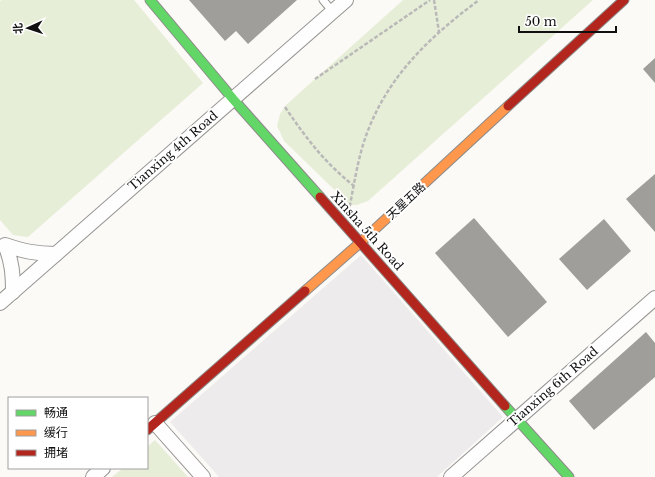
<svg xmlns="http://www.w3.org/2000/svg" width="655" height="477" font-family="'Libre Baskerville','Noto Sans SC',serif">
<rect width="100%" height="100%" fill="#fcfaf6"/>
<path fill="#eeebec" d="M361,255l142,162 -66,60h-218l-49,-55z"/>
<g fill="#e7eed8">
<path d="M2,0h132l69,83 -175,154 -15,-2 -13,-15v-219z"/>
<path d="M403,0h190l-225,201 -11,4h-7l-66,-64 -7,-15 3,-12 6,-9z"/>
<path d="M155,440l33,37h-76l11,-9h24v-21z"/>
</g>
<g fill="#a09e9b">
<path d="M189,0h108l-49,44 -12,-13 -11,10z"/>
<path d="M655,58v25l-12,-14z"/>
<path d="M655,174v58l-29,-33z"/>
<path d="M474,218l73,84 -39,35 -73,-84z"/>
<path d="M604,219l27,32 -44,39 -28,-31z"/>
<path d="M646,332l9,11v34l-61,53 -25,-29z"/>
</g>
<g fill="none" stroke-linecap="round" stroke-linejoin="round">
<defs>
<path id="lane" d="M323,0l10,12"/>
<g id="street">
<path d="M13,292c0,-17 -1,-31 -8,-47 18,6 31,9 51,9"/>
<path d="M0,303l346,-303"/>
<path d="M155,423l48,54"/>
<path d="M93,477l10,-9"/>
<path d="M451,477l204,-179"/>
</g>
<g id="fast">
<path d="M150,0l83,99 87,98"/>
<path d="M505,406l64,71"/>
</g>
<path id="slow" d="M305,291l56,-49 147,-136"/>
<g id="jam">
<path d="M508,106l116,-106"/>
<path d="M320,197l185,209"/>
<path d="M147,430l158,-139"/>
</g>
</defs>
<use href="#lane" stroke="#969594" stroke-width="9"/>
<use href="#street" stroke="#969594" stroke-width="16"/>
<use href="#fast" stroke="#8d8c8a" stroke-width="11"/>
<use href="#slow" stroke="#8d8c8a" stroke-width="11"/>
<use href="#jam" stroke="#8d8c8a" stroke-width="11"/>
<g stroke="#b9b9b8" stroke-width="2.5" stroke-dasharray="4 2" stroke-linecap="butt">
<path d="M434,0l5,32"/>
<path d="M315,79l115,-79"/>
<path d="M285,107c21,31 39,55 69,79"/>
<path d="M349,206l1,-1c5,-26 9,-53 19,-77 22,-55 63,-93 110,-128"/>
</g>
<use href="#lane" stroke="#fffefe" stroke-width="7"/>
<use href="#street" stroke="#fffefe" stroke-width="14"/>
<use href="#fast" stroke="#63d668" stroke-width="9"/>
<use href="#slow" stroke="#ff974d" stroke-width="9"/>
<use href="#jam" stroke="#b3261e" stroke-width="9"/>
</g>
<g text-anchor="middle" stroke-width="4" stroke-linejoin="round" paint-order="stroke">
<g font-size="12" fill="#101010" stroke="#fff">
<text transform="translate(173 151) rotate(-41)" y="4">Tianxing 4th Road</text>
<text transform="translate(406 201) rotate(-43)" y="4">天星五路</text>
<text transform="translate(367 231) rotate(48)" y="4">Xinsha 5th Road</text>
<text transform="translate(553 387) rotate(-41)" y="4">Tianxing 6th Road</text>
</g>
</g>
<rect x="8" y="397" width="140" height="72" fill="#ffffff" stroke="#9f9f9f"/>
<rect x="16" y="410" width="20" height="6" fill="#63d668" stroke="#9f9f9f"/>
<text x="44" y="417" font-size="12" fill="#101010">畅通</text>
<rect x="16" y="430" width="20" height="6" fill="#ff974d" stroke="#9f9f9f"/>
<text x="44" y="437" font-size="12" fill="#101010">缓行</text>
<rect x="16" y="450" width="20" height="6" fill="#b3261e" stroke="#9f9f9f"/>
<text x="44" y="457" font-size="12" fill="#101010">拥堵</text>
<g transform="translate(28 28) rotate(267)" stroke="#ffffff" stroke-width="3" paint-order="stroke">
<path d="M0-3L7 15L0 10L-7 15Z" fill="#101010"/>
<text y="-6" font-size="11" font-weight="bold" text-anchor="middle" fill="#101010">北</text>
</g>
<path d="M519 26v6h97v-6" fill="none" stroke="#101010" stroke-width="2"/>
<text x="525" y="26" font-size="12" fill="#101010" stroke="#ffffff" stroke-width="3" paint-order="stroke">50 m</text>
</svg>
